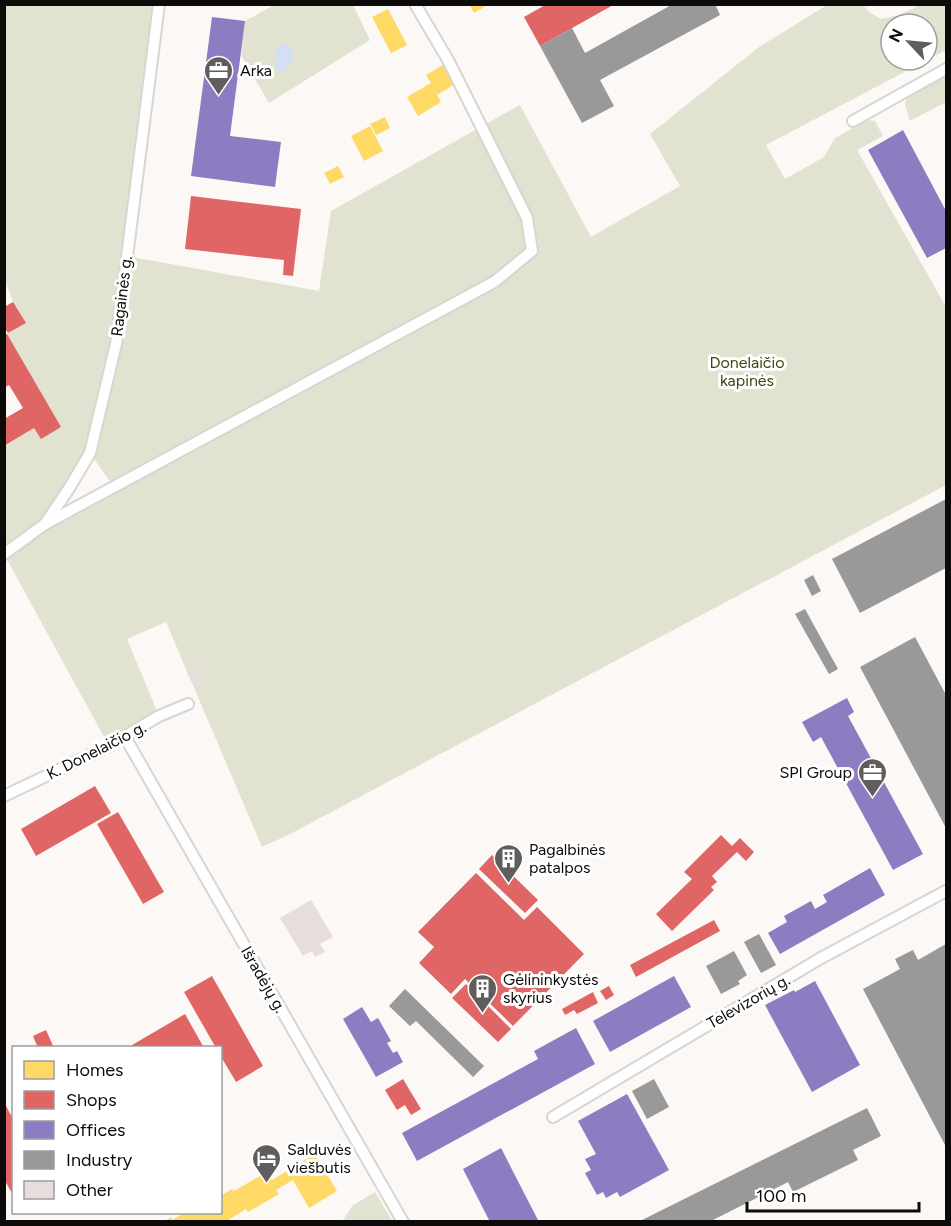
<svg xmlns="http://www.w3.org/2000/svg" width="951" height="1226" font-family="Figtree,sans-serif">
<rect width="100%" height="100%" fill="#fbf8f5"/>
<g fill="#e1e2cf" fill-rule="evenodd">
<path d="M4,5h155l-33,251 193,35 12,-80 189,-106 71,132 89,-51 -30,-52 109,-87 68,-42h36l6,7 12,7 18,-4 21,-10h26v45l-180,95 19,34 39,-22 11,-19 32,-18 8,1 8,15 -26,14 89,157v178l-656,349 -28,13 -96,-225 -39,17 32,77 -50,30 -104,-190v-110l29,-18 -27,-94 18,-11 -12,-21 -8,-22zM891,24h36v36h-36zM90,453l23,33 -67,36z"/>
<path d="M274,5h79l17,35 -101,63 -28,-48 4,-34z"/>
<path d="M946,75v27l-36,19 -5,-17 3,-8z"/>
<path d="M375,1192l17,29h-49l9,-15z"/>
</g>
<path fill="#d3dff4" d="M282,44l8,1c7,11 1,20 -8,27l-6,-3 -2,-11 3,-10z"/>
<g fill="#ffd966">
<path d="M469,4h20l-15,9z"/>
<path d="M388,9l19,36 -16,8 -19,-36z"/>
<path d="M443,65l12,19 -18,11 4,7 -23,14 -11,-19 24,-14 -5,-8z"/>
<path d="M385,117l5,11 -14,7 -6,-11z"/>
<path d="M370,126l13,25 -19,10 -13,-25z"/>
<path d="M338,166l6,11 -14,7 -6,-11z"/>
<path d="M315,1154l22,37 -28,17 -16,-28 -17,10 3,4 -31,18 -2,-3 -21,13h-62l8,-5 1,3 14,-8h34v-16l12,-7 2,2 33,-19 5,8z"/>
</g>
<g fill="#e06666">
<path d="M547,4h68l-75,42 -16,-29z"/>
<path d="M191,196l110,13 -8,67 -10,-1 1,-15 -99,-11z"/>
<path d="M13,302l13,21 -18,10 -4,-6v-20z"/>
<path d="M7,334l54,93 -20,12 -7,-11 -30,18v-27l19,-11 -14,-23 -5,3v-53z"/>
<path d="M95,786l16,27 -75,43 -15,-27z"/>
<path d="M118,812l46,80 -21,12 -46,-80z"/>
<path d="M721,835l11,11 8,-8 14,14 -8,9 -9,-9 -25,24 5,6 -6,5 3,3 -42,41 -16,-17 36,-35 -8,-7z"/>
<path d="M492,855l46,45 -13,13 -46,-44z"/>
<path d="M476,873l48,47 13,-13 47,47 -71,72 -48,-47 -14,15 -32,-31 15,-16 -16,-15z"/>
<path d="M714,920l6,11 -84,46 -6,-12z"/>
<path d="M212,976l51,90 -27,16 -16,-27v-7h-4l-32,-56z"/>
<path d="M466,984l45,45 -13,13 -46,-44z"/>
<path d="M609,986l5,9 -8,5 -6,-9z"/>
<path d="M593,992l5,11 -21,11 -3,-4 -9,5 -3,-6z"/>
<path d="M185,1014l19,34h-77z"/>
<path d="M46,1030l8,18h-16l-5,-12z"/>
<path d="M403,1079l18,30 -10,6 -6,-10 -8,5 -12,-20z"/>
<path d="M4,1102l10,19v76l-10,-18z"/>
</g>
<g fill="#8e7cc3">
<path d="M212,17l33,4 -15,115 51,6 -6,45 -84,-11z"/>
<path d="M903,130l43,81v37l-19,10 -59,-108z"/>
<path d="M847,698l7,14 -6,4 75,138 -30,16 -72,-133 -8,5 -11,-20z"/>
<path d="M870,868l15,27 -105,59 -12,-21 19,-11 -3,-6 27,-15 4,8 12,-7 -4,-7z"/>
<path d="M674,976l17,31 -81,45 -17,-31z"/>
<path d="M815,981l45,84 -48,27 -47,-87 29,-15 1,2z"/>
<path d="M362,1007l9,15 7,-4 13,23 -4,2 6,10 4,-2 6,11 -27,15 -33,-58z"/>
<path d="M576,1028l19,36 -178,97 -15,-28 136,-74 -4,-8z"/>
<path d="M627,1094l42,76 -49,27 -3,-5 -11,6 -3,-6 -6,3 -12,-22 6,-3 -6,-11 11,-5 -18,-33z"/>
<path d="M501,1148l38,74h-49l-27,-53z"/>
</g>
<g fill="#999">
<path d="M673,4h42l5,11 -120,65 14,26 -32,17 -42,-77 32,-18 13,25z"/>
<path d="M946,499v69l-86,45 -28,-54z"/>
<path d="M813,575l8,16 -9,5 -8,-16z"/>
<path d="M805,609l33,60 -9,5 -34,-60z"/>
<path d="M915,637l31,58v133l-86,-161z"/>
<path d="M759,934l17,31 -15,8 -17,-31z"/>
<path d="M946,944v203l-83,-158 37,-20 -5,-10 18,-9 5,10z"/>
<path d="M734,951l13,24 -9,6 2,3 -19,10 -15,-28z"/>
<path d="M405,989l79,77 -11,11 -57,-56 -6,5 -21,-20z"/>
<path d="M654,1079l15,28 -22,12 -15,-28z"/>
<path d="M867,1108l14,28 -28,14 5,10 -65,32 -5,-10 -79,40h-71z"/>
</g>
<g fill="#e7dedc">
<path d="M198,665l7,15 -12,5 -7,-15z"/>
<path d="M311,900l22,37 -13,7 5,8 -10,5 -3,-6 -9,5 -23,-38z"/>
</g>
<g fill="none" stroke-linecap="round" stroke-linejoin="round">
<defs>
<g id="minor">
<path d="M853,121l93,-52"/>
<path d="M45,524l449,-242 38,-31 -5,-33 -79,-158 -33,-56"/>
<path d="M4,554l41,-30 23,-34 22,-37 26,-109 43,-340"/>
<path d="M125,737l278,485"/>
<path d="M4,796l105,-50 50,-30 29,-12"/>
<path d="M553,1117l268,-159 125,-67"/>
</g>
</defs>
<use href="#minor" stroke="#d8d5d3" stroke-width="14"/>
<use href="#minor" stroke="#fefefe" stroke-width="10"/>
</g>
<defs>
<symbol id="office-pin" viewBox="-11 -11 22 30"><path d="M0 17L-7.5 6A9.5 9.5 0 1 1 7.5 6Z" fill="#605e5c" stroke="#fff"/><path d="M-6-3h4V-5.5h4V-3h4V5H-6ZM-1-4.5V-3h2v-1.5ZM-6 0V1H6V0Z" fill="#fff"/></symbol>
<symbol id="building-pin" viewBox="-11 -11 22 30"><path d="M0 17L-7.5 6A9.5 9.5 0 1 1 7.5 6Z" fill="#605e5c" stroke="#fff"/><path d="M-4-6H4V6H1V3H-1V6H-4ZM-2.5-4.3h1.7v1.8h-1.7ZM.8-4.3h1.7v1.8H.8ZM-2.5-1h1.7V.8h-1.7ZM.8-1h1.7V.8H.8Z" fill="#fff"/></symbol>
<symbol id="hotel-pin" viewBox="-11 -11 22 30"><path d="M0 17L-7.5 6A9.5 9.5 0 1 1 7.5 6Z" fill="#605e5c" stroke="#fff"/><path d="M-6-4.5h1.5V1H6V5H4.5V3h-9V5H-6ZM-4 0a1.8 1.8 0 1 1 3.6 0ZM.5 0V-2.5h3Q6-2.5 6 0Z" fill="#fff"/></symbol>
</defs>
<g fill-rule="evenodd">
<use href="#office-pin" x="202" y="54" width="33" height="45"/>
<use href="#office-pin" x="856" y="756" width="33" height="45"/>
<use href="#building-pin" x="492" y="842" width="33" height="45"/>
<use href="#building-pin" x="466" y="972" width="33" height="45"/>
<use href="#hotel-pin" x="250" y="1142" width="33" height="45"/>
</g>
<g text-anchor="middle" stroke-width="6" stroke-linejoin="round" paint-order="stroke">
<g font-size="16" fill="#0d0b09" stroke="#fff" text-anchor="start">
<text x="240" y="76">Arka</text>
<text x="852" y="778" text-anchor="end">SPI Group</text>
<text x="529" y="855">Pagalbinės<tspan x="529" dy="18">patalpos</tspan></text>
<text x="503" y="985">Gėlininkystės<tspan x="503" dy="18">skyrius</tspan></text>
<text x="287" y="1155">Salduvės<tspan x="287" dy="18">viešbutis</tspan></text>
</g>
<g font-size="16" fill="#0d0b09" stroke="#fff">
<text transform="translate(121 296) rotate(-83)" y="6">Ragainės g.</text>
<text transform="translate(96 750) rotate(-27)" y="6">K. Donelaičio g.</text>
<text transform="translate(264 979) rotate(60)" y="6">Išradėjų g.</text>
<text transform="translate(748 1001) rotate(-30)" y="6">Televizorių g.</text>
</g>
<g font-size="16" fill="#41460c" stroke="#fff">
<text x="747" y="368">Donelaičio<tspan x="747" dy="18">kapinės</tspan></text>
</g>
</g>
<rect width="951" height="1226" fill="none" stroke="#0d0b09" stroke-width="12"/>
<rect x="12" y="1046" width="210" height="168" fill="#ffffff" stroke="#9e9d9d" stroke-width="1.5"/>
<rect x="24" y="1061" width="30" height="18" fill="#ffd966" stroke="#9e9d9d" stroke-width="1.5"/>
<text x="66" y="1076" font-size="18" fill="#0d0b09">Homes</text>
<rect x="24" y="1091" width="30" height="18" fill="#e06666" stroke="#9e9d9d" stroke-width="1.5"/>
<text x="66" y="1106" font-size="18" fill="#0d0b09">Shops</text>
<rect x="24" y="1121" width="30" height="18" fill="#8e7cc3" stroke="#9e9d9d" stroke-width="1.5"/>
<text x="66" y="1136" font-size="18" fill="#0d0b09">Offices</text>
<rect x="24" y="1151" width="30" height="18" fill="#999999" stroke="#9e9d9d" stroke-width="1.5"/>
<text x="66" y="1166" font-size="18" fill="#0d0b09">Industry</text>
<rect x="24" y="1181" width="30" height="18" fill="#e7dedc" stroke="#9e9d9d" stroke-width="1.5"/>
<text x="66" y="1196" font-size="18" fill="#0d0b09">Other</text>
<g transform="translate(909 42) rotate(296)"><circle r="28" fill="#ffffff" stroke="#9e9d9d" stroke-width="1.5"/>
<path d="M0-4.5L10 22L0 15L-10 22Z" fill="#605e5c"/>
<text y="-9" font-size="16" font-weight="bold" text-anchor="middle" fill="#0d0b09">N</text>
</g>
<path d="M747 1202v9h172v-9" fill="none" stroke="#0d0b09" stroke-width="3"/>
<text x="756" y="1202" font-size="18" fill="#0d0b09" stroke="#ffffff" stroke-width="4.5" paint-order="stroke">100 m</text>
</svg>
